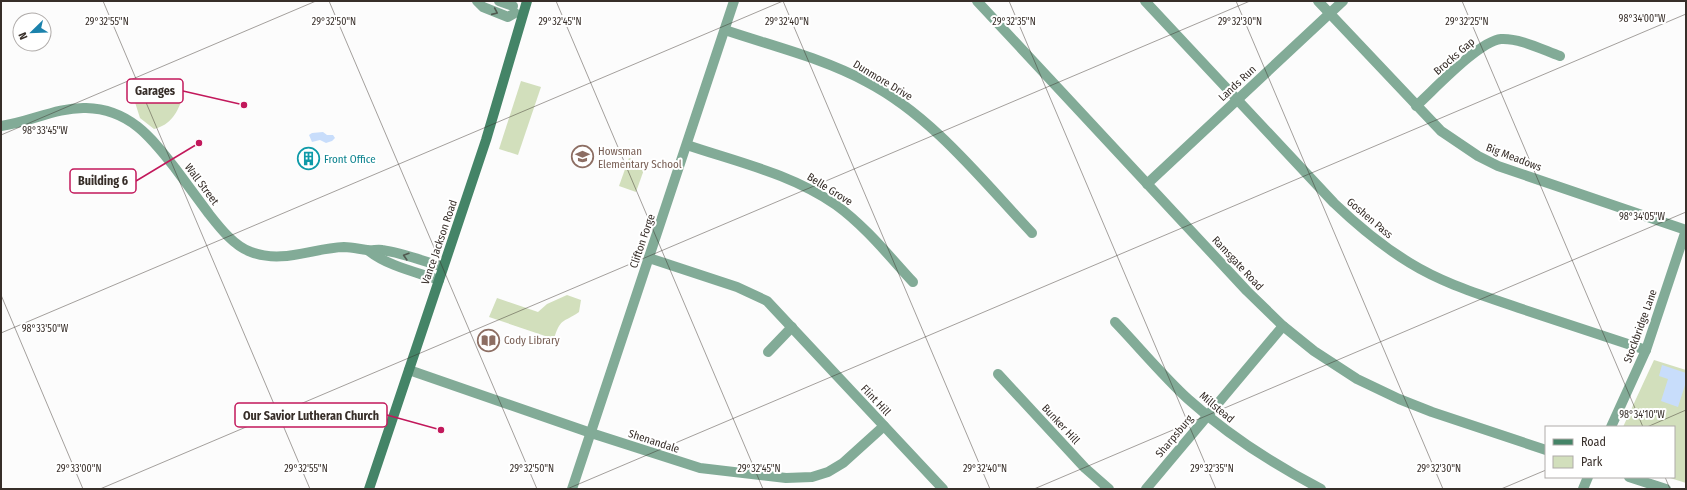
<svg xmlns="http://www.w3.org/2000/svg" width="1687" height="490" font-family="'Fira Sans Condensed',sans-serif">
<rect width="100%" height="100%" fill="#fcfcfc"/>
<g fill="#d2dfbc">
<path d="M521,81l20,6 -23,68 -19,-6z"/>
<path d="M152,88l31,8c-5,16 -12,29 -29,33l-14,-11 -7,-22c5,-7 12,-7 19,-8z"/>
<path d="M629,158l17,6 -10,28 -17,-6z"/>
<path d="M567,295l14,5 -2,12c-16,11 -19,6 -25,27l-65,-22 8,-19 41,14 9,-8z"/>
<path d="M1654,360l32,10v113l-19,-6h7v-50h-51z"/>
</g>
<g fill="#c8ddfb">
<path d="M323,132l4,3h6l2,3 -3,3 -6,2 -6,-3 -8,2 -3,-7 3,-2z"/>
<path d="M1662,365l24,8v9l-8,25 -17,-6 7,-22 -9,-3z"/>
</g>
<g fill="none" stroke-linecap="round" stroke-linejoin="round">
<g stroke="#82ab97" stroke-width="10">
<path d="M477,1l6,6 25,10 7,-4"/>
<path d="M499,1l14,5"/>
<path d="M977,1l270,290 36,35 31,25 43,28 42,20 33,13 114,38"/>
<path d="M1145,1l189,202c23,22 48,43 76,60 34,21 72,32 109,45 43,14 85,28 127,42"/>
<path d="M1318,1l123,130 37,25 20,10 188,64"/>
<path d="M725,30c47,16 98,28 142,52 65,34 115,98 165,151"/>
<path d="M1416,106c18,-16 63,-65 85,-67 19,-1 42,11 59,17"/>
<path d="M1,126c29,-4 56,-19 85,-18 43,1 65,29 89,60 11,15 23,31 34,46 11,14 25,32 42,38 32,12 61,-4 93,-5 8,0 15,2 23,3 5,1 10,-1 15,0 21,3 41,11 61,17"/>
<path d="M687,145c50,17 105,29 149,60 29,21 53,51 77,77"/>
<path d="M1147,184l196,-183"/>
<path d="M369,251c19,15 47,21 70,29"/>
<path d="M649,258l88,29 30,14 176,188"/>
<path d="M1115,322c24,25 47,53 73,77 40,36 85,65 133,90"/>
<path d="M768,352l24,-25"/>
<path d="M409,370l182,63 109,35 86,10 26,-1 16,-5 15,-9 41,-37"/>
<path d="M998,374l87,94 24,21"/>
<path d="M1611,427l35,-77 40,-120"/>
<path d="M1629,477l37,12"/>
<path d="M572,489l162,-488"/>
<path d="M1146,489l137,-163"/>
<path d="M1583,489l5,-12"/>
</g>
<path stroke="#448467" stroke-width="10" d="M369,489l117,-349 41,-139"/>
</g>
<defs><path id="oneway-chevron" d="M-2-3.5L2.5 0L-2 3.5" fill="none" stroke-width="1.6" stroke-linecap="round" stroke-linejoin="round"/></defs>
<g stroke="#515a50">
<use href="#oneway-chevron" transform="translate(495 12) rotate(24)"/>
<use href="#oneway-chevron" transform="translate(406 256) rotate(-163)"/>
</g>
<path fill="none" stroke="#372e29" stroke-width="1" stroke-opacity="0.45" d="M103,1l207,488M329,1l208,488M556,1l207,488M783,1l207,488M1009,1l207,488M1236,1l207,488M1462,1l181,426M1,135l315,-134M1,295l82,194M1,333l782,-332M1647,427l39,-17M1665,477l5,12M100,489l1150,-488M567,489l1119,-475M1034,489l652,-277M1501,489l45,-19"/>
<defs>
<symbol id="school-ring" viewBox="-11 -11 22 22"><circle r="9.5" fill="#fff" stroke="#8d6e63" stroke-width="1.5"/><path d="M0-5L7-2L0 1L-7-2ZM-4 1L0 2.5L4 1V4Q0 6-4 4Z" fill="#8d6e63"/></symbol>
<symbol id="building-ring" viewBox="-11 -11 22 22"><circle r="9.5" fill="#fff" stroke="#0f9aa8" stroke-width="1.5"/><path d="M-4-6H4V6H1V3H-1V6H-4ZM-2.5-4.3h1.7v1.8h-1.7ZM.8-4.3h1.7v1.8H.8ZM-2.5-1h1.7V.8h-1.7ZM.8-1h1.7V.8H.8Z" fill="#0f9aa8"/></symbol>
<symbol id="library-ring" viewBox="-11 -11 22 22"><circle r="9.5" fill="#fff" stroke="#8d6e63" stroke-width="1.5"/><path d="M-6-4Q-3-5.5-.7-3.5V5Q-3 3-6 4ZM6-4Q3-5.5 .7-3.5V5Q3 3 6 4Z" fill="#8d6e63"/></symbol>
</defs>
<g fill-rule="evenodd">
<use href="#school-ring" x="570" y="144" width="25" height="25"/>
<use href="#building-ring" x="296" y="146" width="25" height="25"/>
<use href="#library-ring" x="476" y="328" width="25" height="25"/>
</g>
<g text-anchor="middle" stroke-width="4" stroke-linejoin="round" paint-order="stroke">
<g font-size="11" fill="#372e29" stroke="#fff">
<text transform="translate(1454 56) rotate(-41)" y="4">Brocks Gap</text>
<text transform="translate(883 80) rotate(31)" y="4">Dunmore Drive</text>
<text transform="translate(1237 83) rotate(-43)" y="4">Lands Run</text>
<text transform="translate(1514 157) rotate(21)" y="4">Big Meadows</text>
<text transform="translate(202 184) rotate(53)" y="4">Wall Street</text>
<text transform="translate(830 189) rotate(32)" y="4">Belle Grove</text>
<text transform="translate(1370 218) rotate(40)" y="4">Goshen Pass</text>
<text transform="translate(642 241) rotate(-71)" y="4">Clifton Forge</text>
<text transform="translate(439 242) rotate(-71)" y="4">Vance Jackson Road</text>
<text transform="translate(1238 263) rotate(47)" y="4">Ramsgate Road</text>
<text transform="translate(1640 326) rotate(-70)" y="4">Stockbridge Lane</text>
<text transform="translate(876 400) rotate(47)" y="4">Flint Hill</text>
<text transform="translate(1217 407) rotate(40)" y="4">Millstead</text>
<text transform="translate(1061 424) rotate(47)" y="4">Bunker Hill</text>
<text transform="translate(1174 436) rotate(-50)" y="4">Sharpsburg</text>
<text transform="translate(654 441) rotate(18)" y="4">Shenandale</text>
</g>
<g font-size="11" fill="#785e54" stroke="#fff" text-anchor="start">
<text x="598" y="155">Howsman<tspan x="598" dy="13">Elementary School</tspan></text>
<text x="504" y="344">Cody Library</text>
</g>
<g font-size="11" fill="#0d838f" stroke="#fff" text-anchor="start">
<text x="324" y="163">Front Office</text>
</g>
</g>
<g font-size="10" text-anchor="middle" fill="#372e29" stroke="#fff" stroke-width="4" stroke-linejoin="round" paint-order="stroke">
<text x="1642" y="22">98°34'00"W</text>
<text x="107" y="25">29°32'55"N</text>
<text x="334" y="25">29°32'50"N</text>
<text x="560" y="25">29°32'45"N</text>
<text x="787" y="25">29°32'40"N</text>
<text x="1014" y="25">29°32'35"N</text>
<text x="1240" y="25">29°32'30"N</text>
<text x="1467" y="25">29°32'25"N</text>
<text x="45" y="134">98°33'45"W</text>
<text x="1642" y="220">98°34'05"W</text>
<text x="45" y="332">98°33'50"W</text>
<text x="1642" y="418">98°34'10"W</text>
<text x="79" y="472">29°33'00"N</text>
<text x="306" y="472">29°32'55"N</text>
<text x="532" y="472">29°32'50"N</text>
<text x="759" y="472">29°32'45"N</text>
<text x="985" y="472">29°32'40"N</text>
<text x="1212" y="472">29°32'35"N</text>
<text x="1439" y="472">29°32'30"N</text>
</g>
<path fill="none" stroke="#c2185b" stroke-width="1.5" d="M244 105L183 91M199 143L136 181M441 430L387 415"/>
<g fill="#c2185b" stroke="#fff" stroke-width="1.5">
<circle cx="244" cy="105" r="4"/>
<circle cx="199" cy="143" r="4"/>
<circle cx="441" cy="430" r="4"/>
</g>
<g fill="#fff" stroke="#c2185b" stroke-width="1.5">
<rect x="127" y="79" width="56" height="24" rx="4"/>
<rect x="70" y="169" width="66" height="24" rx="4"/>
<rect x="235" y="403" width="152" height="24" rx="4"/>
</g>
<g font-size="12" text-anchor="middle" font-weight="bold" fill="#372e29">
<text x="155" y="95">Garages</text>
<text x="103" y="185">Building 6</text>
<text x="311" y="420">Our Savior Lutheran Church</text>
</g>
<rect width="1687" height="490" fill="none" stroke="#372e29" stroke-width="4"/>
<rect x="1545" y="426" width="130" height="52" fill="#ffffff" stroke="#afaba9"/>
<rect x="1553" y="439" width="20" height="6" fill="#448467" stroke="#afaba9"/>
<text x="1581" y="446" font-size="12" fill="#372e29">Road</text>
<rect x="1553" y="456" width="20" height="12" fill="#d2dfbc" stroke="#afaba9"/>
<text x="1581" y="466" font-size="12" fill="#372e29">Park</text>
<g transform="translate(32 32) rotate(247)"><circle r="19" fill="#ffffff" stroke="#afaba9"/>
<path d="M0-3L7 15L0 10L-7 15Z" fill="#1b82ac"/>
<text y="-6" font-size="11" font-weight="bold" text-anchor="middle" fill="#372e29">N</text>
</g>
</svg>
